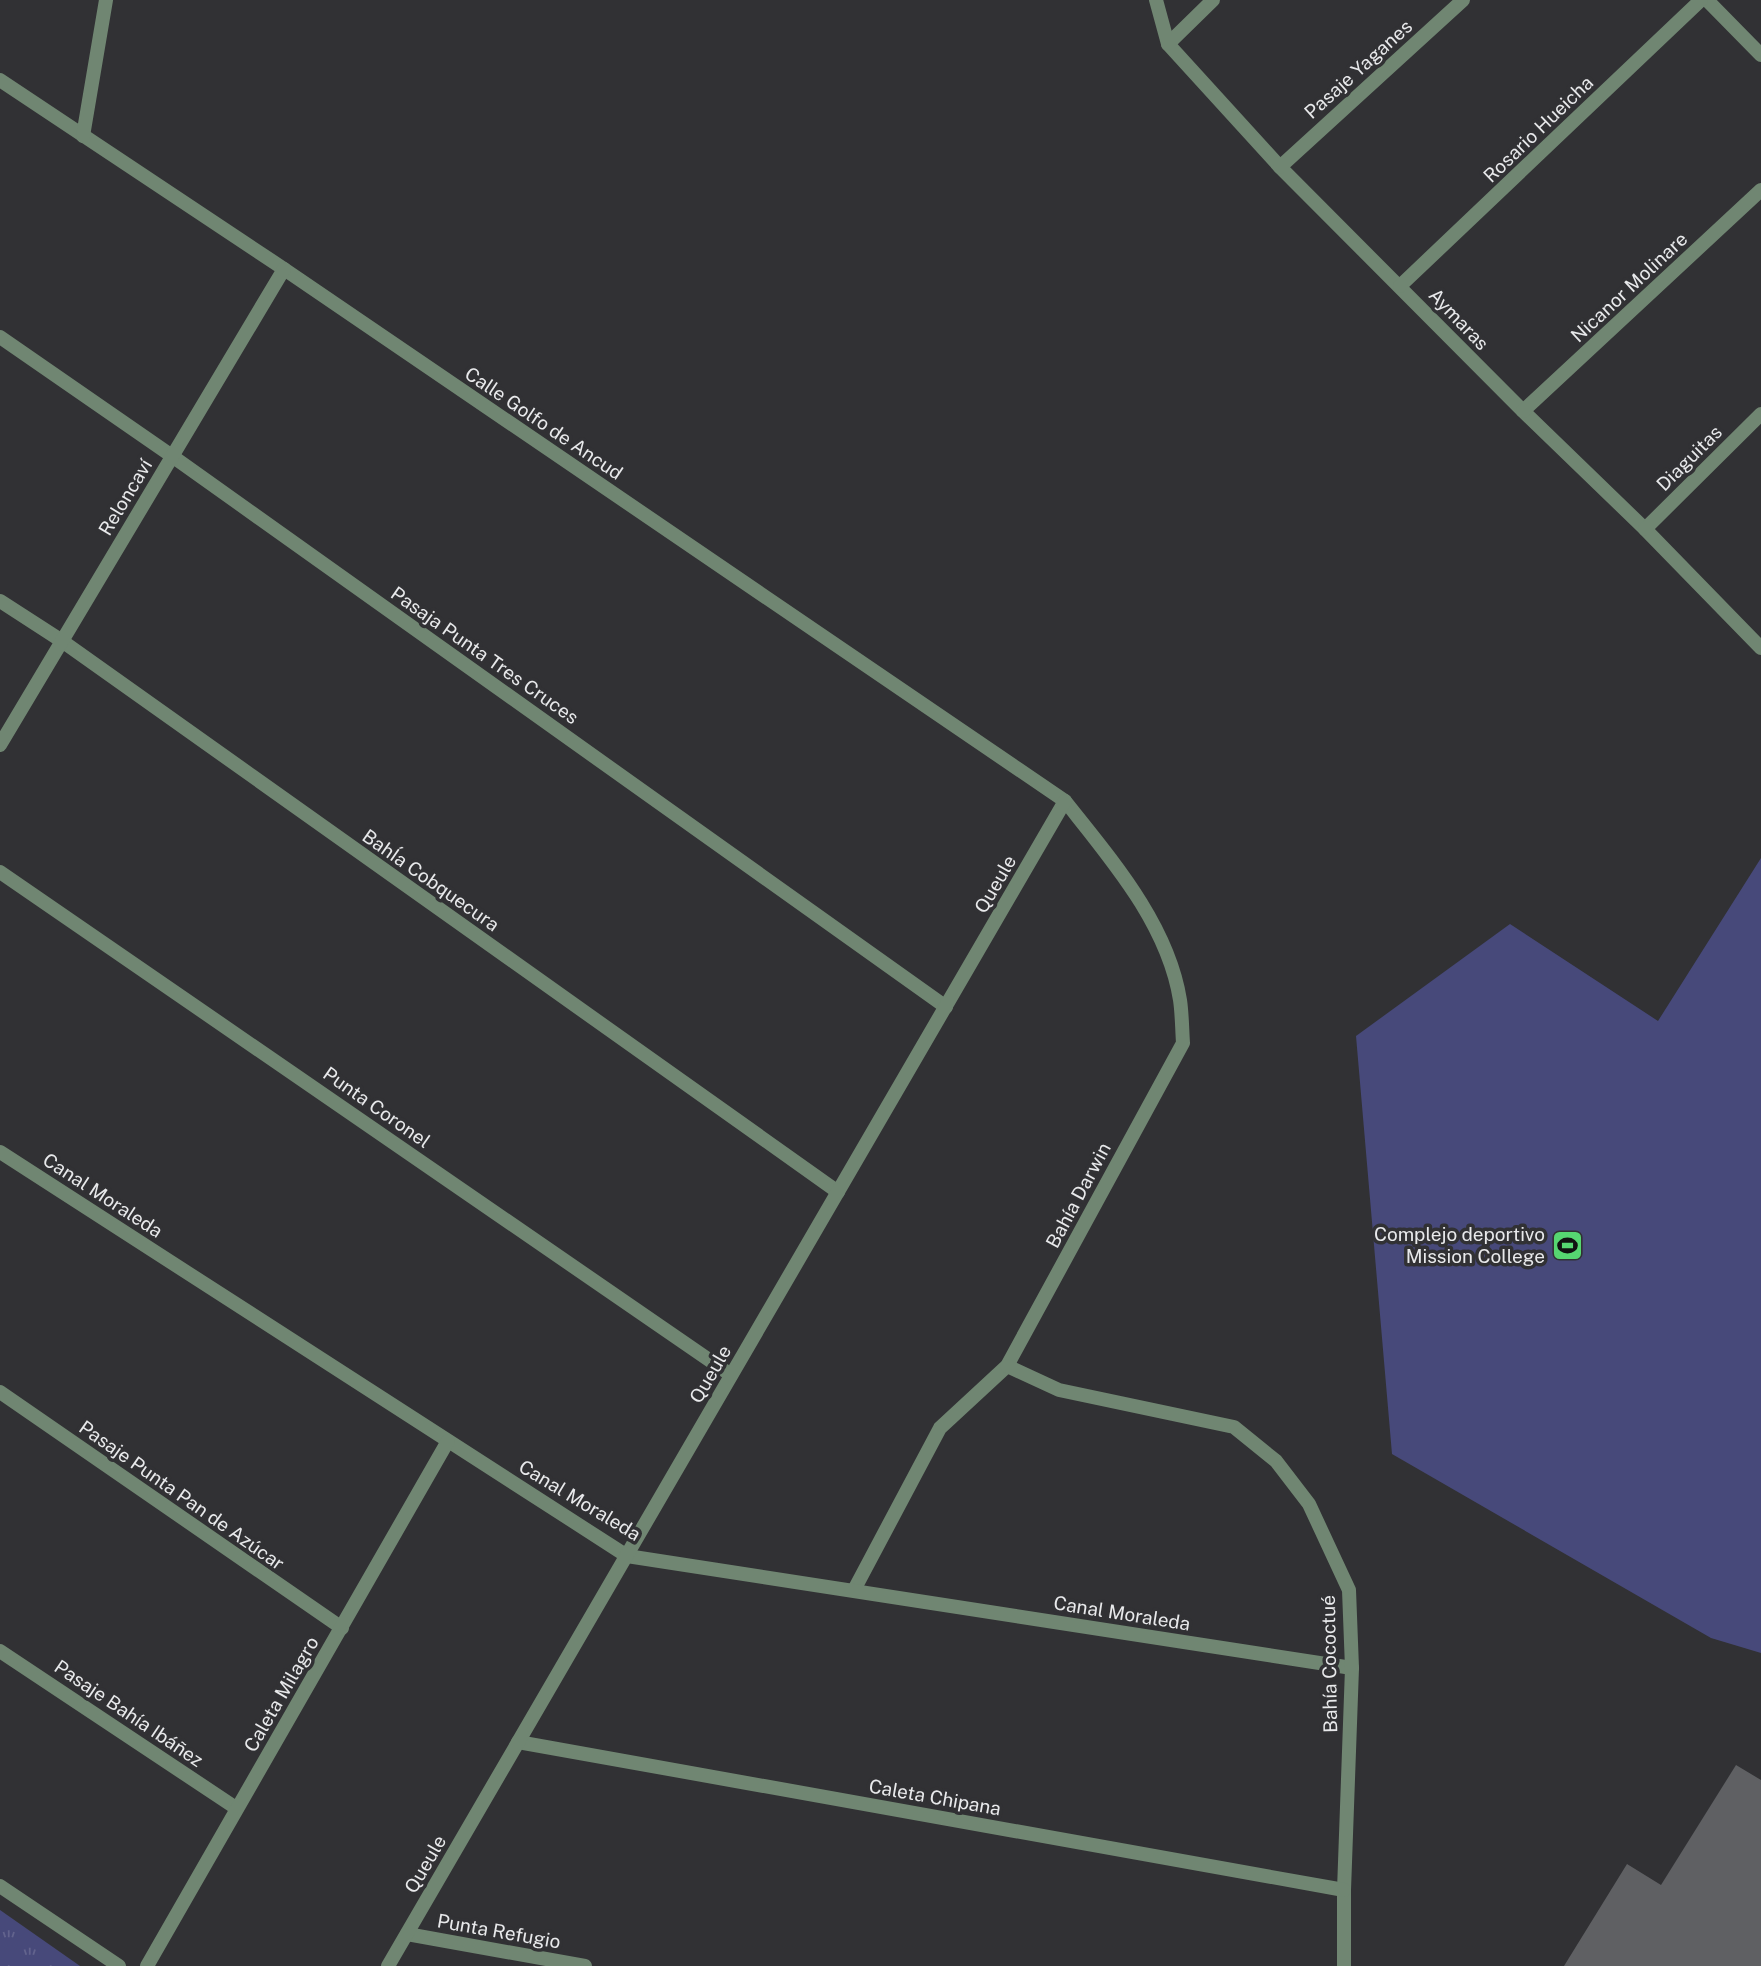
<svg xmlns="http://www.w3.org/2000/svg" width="1761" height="1966" font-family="'Public Sans',sans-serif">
<defs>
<pattern id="grass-tufts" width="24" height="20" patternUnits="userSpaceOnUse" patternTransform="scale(1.75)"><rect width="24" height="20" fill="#47497a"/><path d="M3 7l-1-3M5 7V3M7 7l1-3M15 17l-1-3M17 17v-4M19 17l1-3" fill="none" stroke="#62638d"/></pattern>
</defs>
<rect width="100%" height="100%" fill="#313134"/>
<path fill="url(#grass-tufts)" d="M0,1910l80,56h-80z"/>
<path fill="#47497a" d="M1761,858v795l-50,-15 -319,-184 -36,-418 154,-112 148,97z"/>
<path fill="#5f6063" d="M1736,1765l25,15v186h-197l63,-102 34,21z"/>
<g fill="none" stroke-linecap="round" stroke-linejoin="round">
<g stroke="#708672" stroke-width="14">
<path d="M1156,0l12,44 112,123 243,244 122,118 116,119"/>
<path d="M1707,0l54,55"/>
<path d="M1168,44l45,-44"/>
<path d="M0,80l284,189 781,532c46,58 103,123 115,199 2,13 2,28 3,43l-176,323 -67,62 -86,162"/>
<path d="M83,136l23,-136"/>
<path d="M1280,167l183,-167"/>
<path d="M1400,286l301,-286"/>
<path d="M0,337l172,119 774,551"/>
<path d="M1523,411l238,-221"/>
<path d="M1645,529l116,-115"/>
<path d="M0,601l62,40 776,551"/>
<path d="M0,745l284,-476"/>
<path d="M0,872l731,503"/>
<path d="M0,1152l627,404 725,112"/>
<path d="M1007,1366l52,24 175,37 42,34 33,43 40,86 3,78 -8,222v76"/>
<path d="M0,1392l342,236"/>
<path d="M0,1651l236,157"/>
<path d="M518,1742l826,148"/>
<path d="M0,1886l119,80"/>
<path d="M407,1934l178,32"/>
<path d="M147,1966l301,-525"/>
<path d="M388,1966l677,-1165"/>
</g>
</g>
<defs>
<symbol id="stadium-square" viewBox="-11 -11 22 22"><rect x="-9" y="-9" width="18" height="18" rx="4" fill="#56d671" stroke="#313134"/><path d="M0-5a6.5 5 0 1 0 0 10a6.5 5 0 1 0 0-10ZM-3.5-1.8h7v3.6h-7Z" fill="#111"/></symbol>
</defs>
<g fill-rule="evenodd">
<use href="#stadium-square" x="1550" y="1228" width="35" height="35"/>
</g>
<g text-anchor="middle" stroke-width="7" stroke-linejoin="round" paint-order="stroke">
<g font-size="19" fill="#e8e9eb" stroke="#313134">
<text transform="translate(1358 69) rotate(-42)" y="7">Pasaje Yaganes</text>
<text transform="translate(1538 129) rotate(-44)" y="7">Rosario Hueicha</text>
<text transform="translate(1629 287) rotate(-43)" y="7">Nicanor Molinare</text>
<text transform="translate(1459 319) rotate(46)" y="7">Aymaras</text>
<text transform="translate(544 423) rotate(34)" y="7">Calle Golfo de Ancud</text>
<text transform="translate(1689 458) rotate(-45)" y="7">Diaguitas</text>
<text transform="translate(125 497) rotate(-59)" y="7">Reloncaví</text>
<text transform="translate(485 655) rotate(35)" y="7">Pasaja Punta Tres Cruces</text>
<text transform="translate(431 880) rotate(35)" y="7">BahÍa Cobquecura</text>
<text transform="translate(995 884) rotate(-60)" y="7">Queule</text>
<text transform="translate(377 1107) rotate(35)" y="7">Punta Coronel</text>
<text transform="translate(103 1195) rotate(33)" y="7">Canal Moraleda</text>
<text transform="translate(1078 1195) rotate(-62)" y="7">Bahía Darwin</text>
<text transform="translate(710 1374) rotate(-60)" y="7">Queule</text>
<text transform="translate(182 1495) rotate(35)" y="7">Pasaje Punta Pan de Azúcar</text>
<text transform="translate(580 1500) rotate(31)" y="7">Canal Moraleda</text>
<text transform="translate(1122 1613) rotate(9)" y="7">Canal Moraleda</text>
<text transform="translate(1329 1664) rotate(-91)" y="7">Bahía Cococtué</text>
<text transform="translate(281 1694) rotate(-60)" y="7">Caleta Milagro</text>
<text transform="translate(129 1713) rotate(34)" y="7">Pasaje Bahía Ibáñez</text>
<text transform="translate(935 1797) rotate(10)" y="7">Caleta Chipana</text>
<text transform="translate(425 1864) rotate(-60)" y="7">Queule</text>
<text transform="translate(499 1931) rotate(10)" y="7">Punta Refugio</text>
</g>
<g font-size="19" fill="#e8e9eb" stroke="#313134" text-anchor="end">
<text x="1545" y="1241">Complejo deportivo<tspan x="1545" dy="22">Mission College</tspan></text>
</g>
</g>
</svg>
